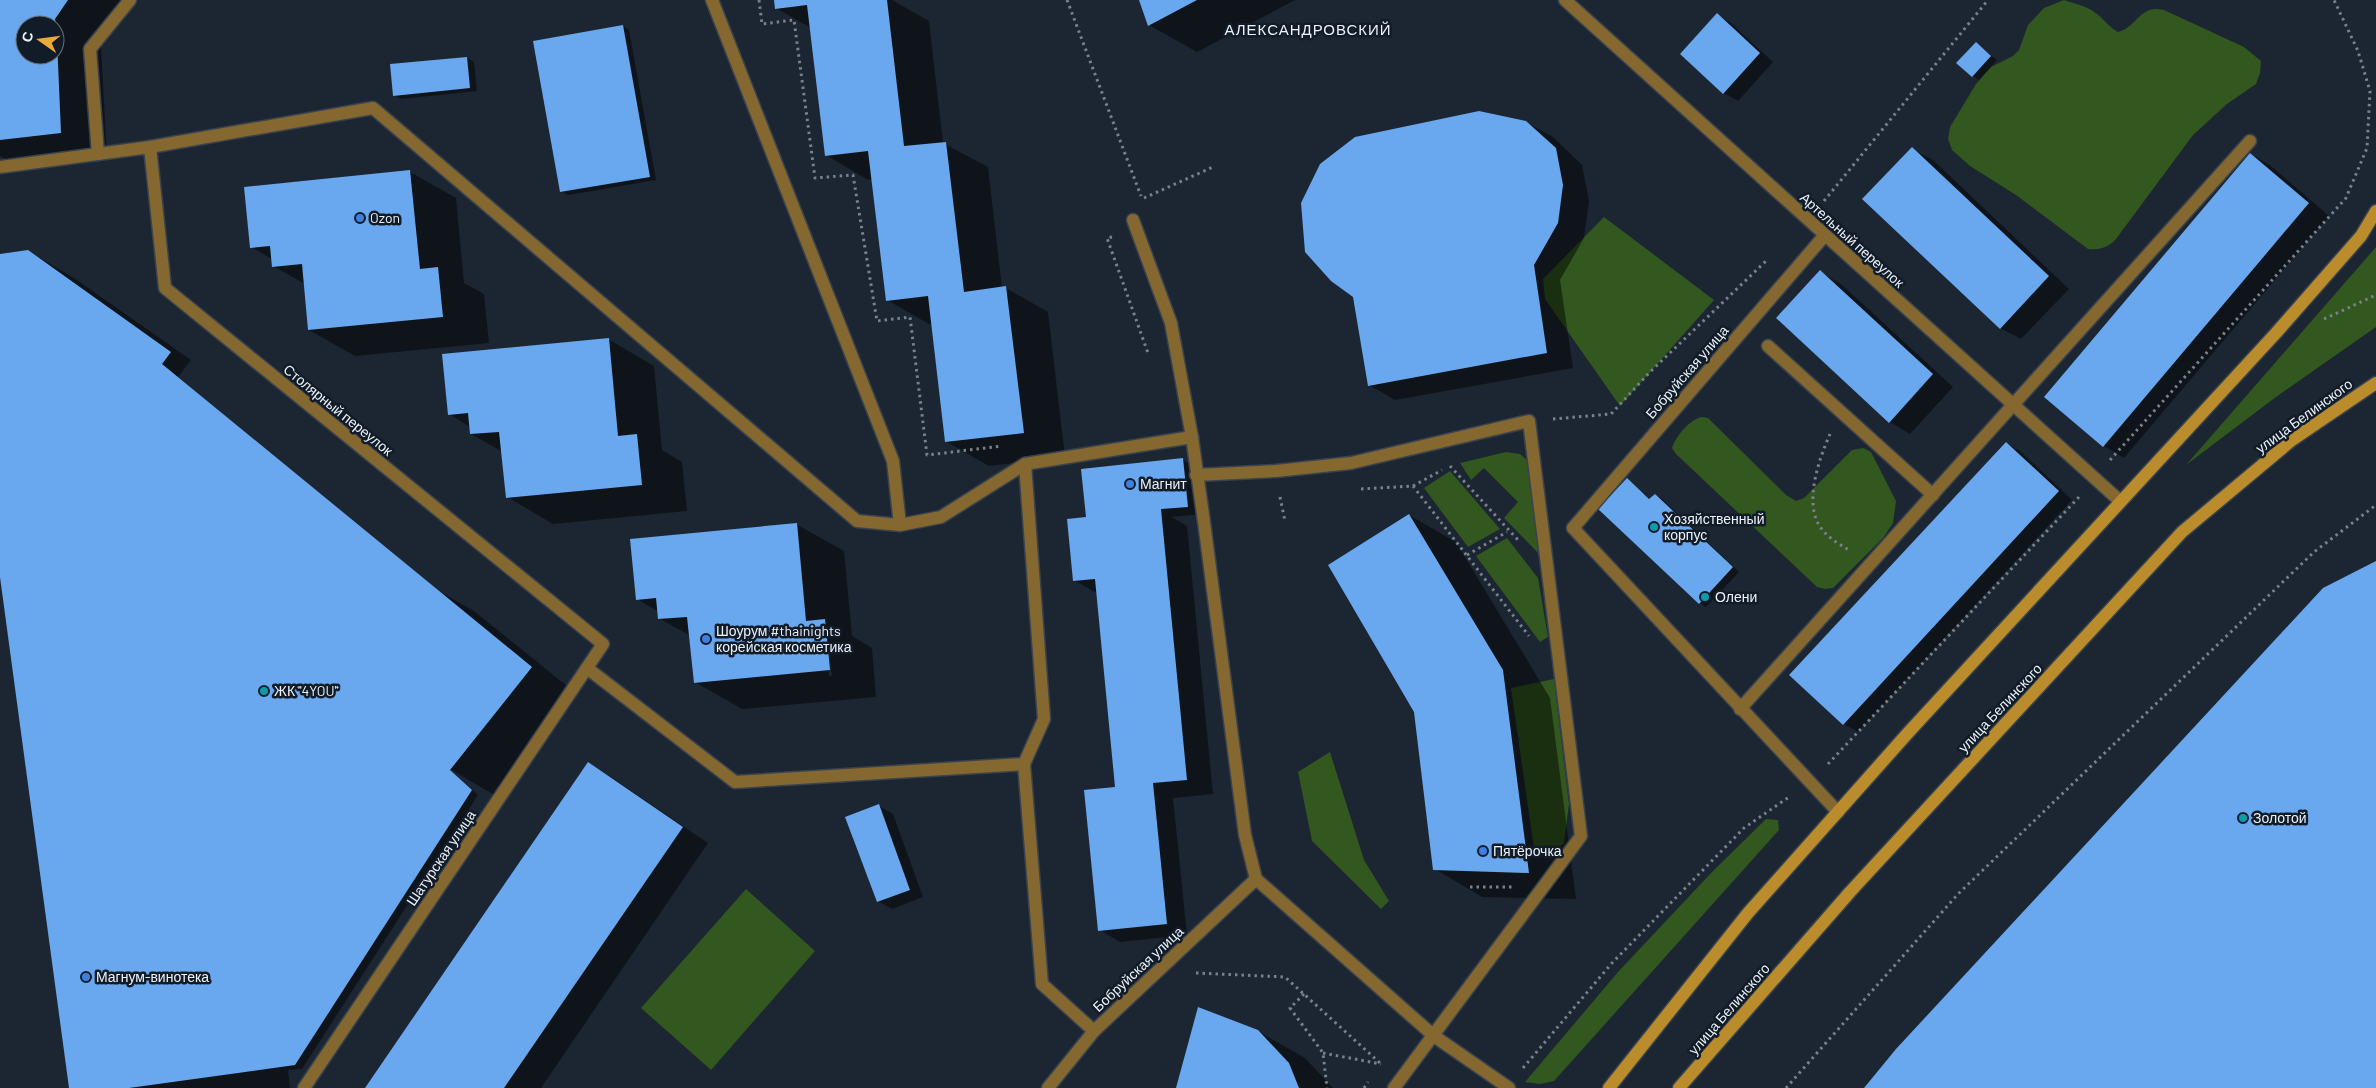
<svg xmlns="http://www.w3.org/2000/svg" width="2376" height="1088" font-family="Barlow,sans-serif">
<rect width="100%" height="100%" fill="#1b2632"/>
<g fill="#32571f">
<path d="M2064,0c11,4 24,6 33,14 8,6 12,13 21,18 20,-5 21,-28 46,-22l80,37 17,14 -1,12 -4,11 -29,20 -34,31 -77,104c-8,9 -17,11 -28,10l-72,-54 -46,-29 -18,-16 -4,-11 2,-12 26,-43 15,-17 22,-11 6,-6 9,-25 16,-17z"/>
<path d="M1604,217l110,83 -94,106 -75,-107 -2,-20z"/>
<path d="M2376,247v80l-100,70 -90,68z"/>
<path d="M1702,417l6,1 78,77 10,6 8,-3 48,-48 11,-2 8,4 25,49 -3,22 -10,15 -50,50 -8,1 -8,-2 -141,-133 -4,-6c4,-12 18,-29 30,-31z"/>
<path d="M1506,452l14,2 8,7 14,96 -38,-39 14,-16 -34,-34 -13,12 -11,-17z"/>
<path d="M1450,471l50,58 -32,18 -44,-59z"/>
<path d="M1507,538l31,40 10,59 -8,5 -64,-86z"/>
<path d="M1554,679l15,125 -5,39 -10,8 -19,4 -24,-167z"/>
<path d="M1330,752l34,108 25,41 -8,8 -69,-68 -14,-69z"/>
<path d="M1766,819l12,1 1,10 -225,251 -14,3 -15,-2 93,-110 94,-100z"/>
<path d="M746,889l69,62 -104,119 -70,-62z"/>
</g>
<g fill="#0007" fill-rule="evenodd">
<path d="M0,0h132l-31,45 6,114 -85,10 -22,-13zM25,25h30v30h-30z"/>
<path d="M775,0h117l37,21 14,122 45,24 14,121h4l42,24 17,145 -76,9 -42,-24 -14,-118h-4l-42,-24 -14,-121 -5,1 -42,-25 -15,-127 -35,-20z"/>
<path d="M1140,0h155l-98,52 -48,-27z"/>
<path d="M1717,15l14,8 42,39 -35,39 -14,-8z"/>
<path d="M623,26l6,4 27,150 -88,15 -7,-4z"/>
<path d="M1976,44l21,16 -18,20 -6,-4z"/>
<path d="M467,58l7,4 3,29 -76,8 -7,-4z"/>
<path d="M1526,122l27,15 29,28 7,36 -5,37 -24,42 13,88 -178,32 -26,-15z"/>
<path d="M1912,149l21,11 136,129 -48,50 -21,-11z"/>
<path d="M2251,154l20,12 58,50 -205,242 -20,-12z"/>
<path d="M410,172l46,26 8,85 20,11 5,49 -134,13 -46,-26 -4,-46 -32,-18 -1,-7 -21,-12z"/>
<path d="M28,251l46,27 117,82 -13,17 257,212 39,22 103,83 -81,102 -51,-30 33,29 -176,274 -14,1 2,18h-220l-70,-521v-312z"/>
<path d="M1820,272l21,12 112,103 -43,47 -20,-12z"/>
<path d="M608,339l46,27 8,84 20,12 5,49 -134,13 -46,-27 -4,-45 -32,-18 -1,-7 -21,-13z"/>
<path d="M2006,443l14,8 52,49 -214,232 -14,-8z"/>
<path d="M1183,460l14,8 4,46 -29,3 15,9 26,268 -40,4 14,137 -67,7 -20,-12 20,-142 -22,-194 -24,-14 16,-62z"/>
<path d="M1627,479l24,21 5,-5 6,4 77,73 -33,35 -6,-4z"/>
<path d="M1409,515l47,27 94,156 26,201 -94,-2 -47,-28z"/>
<path d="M796,524l48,27 8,85 20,12 4,49 -134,12 -47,-27 -4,-46 -31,-17 -1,-7 -22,-13zM825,631h2l5,45h-3z"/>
<path d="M588,763l26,16 94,64 -167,245h-175z"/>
<path d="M879,806l14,8 30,83 -31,12 -14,-8z"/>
<path d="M1258,1031l47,27 28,30h-156z"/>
</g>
<g fill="#69a8ee">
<path d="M0,0h68l-13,19 1,6h-31v30h30l2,-15 4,93 -61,7z"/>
<path d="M774,0h113l17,146 42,-4 18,150 42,-6 18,147 -79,9 -17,-146 -42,5 -18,-150 -43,5 -18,-151 -32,4z"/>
<path d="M1139,0h58l-49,26z"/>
<path d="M1717,13l43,40 -37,41 -43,-40z"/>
<path d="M623,25l27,152 -90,15 -27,-151z"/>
<path d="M1976,42l15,14 -19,21 -16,-14z"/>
<path d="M467,57l3,31 -77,8 -3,-32z"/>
<path d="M1479,111l47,10 30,27 7,37 -5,38 -24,42 13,88 -179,33 -15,-89 -22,-16 -26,-29 -4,-49 19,-39 35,-27z"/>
<path d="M1912,147l137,129 -49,53 -138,-130z"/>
<path d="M2250,153l59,50 -206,244 -59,-50z"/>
<path d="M410,170l10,99 18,-2 5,50 -135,13 -6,-66 -30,3 -2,-21 -20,2 -6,-61z"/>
<path d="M28,250l143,102 -9,12 370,303 -82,103 22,20 -177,275 -166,23h-60l-69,-511v-323z"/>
<path d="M1820,270l113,104 -44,49 -113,-105z"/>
<path d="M609,338l9,98 19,-2 5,51 -136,13 -7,-66 -29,2 -2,-21 -20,2 -6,-61z"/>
<path d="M2006,442l53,49 -216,234 -54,-50z"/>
<path d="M1183,458l5,49 -27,2 26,271 -34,3 14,141 -69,7 -14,-141 31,-3 -20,-208 -22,2 -6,-62 19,-2 -5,-48z"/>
<path d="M1627,478l22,21 6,-5 78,73 -34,37 -101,-95z"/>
<path d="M1409,514l94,156 26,203 -96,-3 -19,-158 -86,-147z"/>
<path d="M797,523l9,98 19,-2 5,51 -136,13 -7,-66 -29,2 -2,-21 -20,2 -6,-61z"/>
<path d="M2376,561v527h-512l32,-39 427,-461z"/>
<path d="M588,762l95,65 -179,261h-139z"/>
<path d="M879,804l31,86 -33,12 -32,-85z"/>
<path d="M1198,1007l60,23 31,33 10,25h-123z"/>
</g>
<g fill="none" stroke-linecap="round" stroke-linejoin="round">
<defs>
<g id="service">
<path d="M712,0l181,461 7,64"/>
<path d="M150,147l223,-39 484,413 43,4 41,-8 84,-53 167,-27"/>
<path d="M98,154l-8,-105 40,-49"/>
<path d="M1133,220l38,103 21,114 12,85 41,313 11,44 178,157 75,52"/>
<path d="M1768,346l165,149"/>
<path d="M1196,475l80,-4 75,-8 178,-42 52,415 -187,252"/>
<path d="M1573,528l265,284"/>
<path d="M587,668l148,114 289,-18 18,220 52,47"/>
<path d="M1740,709l510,-568"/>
<path d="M1024,764l20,-45 -19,-255"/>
</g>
<g id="minor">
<path d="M1565,0l555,501"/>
<path d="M0,167l150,-20 15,141 438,356 -299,444"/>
<path d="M1573,528l252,-293"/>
<path d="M1048,1088l46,-57 162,-152"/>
</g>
<g id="secondary">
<path d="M1609,1088l139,-175 159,-179 369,-401 85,-97 15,-25"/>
<path d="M1679,1088l171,-196 332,-360 110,-92 84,-57"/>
</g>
</defs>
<use href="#service" stroke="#38434e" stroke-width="15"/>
<use href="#minor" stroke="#38434e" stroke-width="15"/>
<use href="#secondary" stroke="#38434e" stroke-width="15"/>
<g stroke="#78818c" stroke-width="3" stroke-dasharray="2.5 4" stroke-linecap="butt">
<path d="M759,0l3,24 32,-4 21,158 38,-3 24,146 33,-4 17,138 75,-9"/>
<path d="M1067,0l74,196"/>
<path d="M1144,198l69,-31"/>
<path d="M1824,201l164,-201"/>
<path d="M1112,237l-5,1 41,115"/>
<path d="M2324,319l52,-24"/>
<path d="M1553,419l58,-5 38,-41 119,-114"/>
<path d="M1830,434c-11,25 -27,70 -9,94 7,10 18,16 28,22"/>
<path d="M2110,460l236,-262 21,-50 3,-57 -12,-40 -24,-51"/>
<path d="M1450,466l68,74"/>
<path d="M1413,486l29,-16"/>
<path d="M1361,489l52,-3 116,150"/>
<path d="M1280,497l5,24"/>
<path d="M1467,555l40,-23"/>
<path d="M1828,764l251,-267"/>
<path d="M1470,887h42"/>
<path d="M1196,973l89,4 95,86"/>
<path d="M1304,994l-14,14 33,45 4,35"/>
<path d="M1323,1053l58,11"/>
<path d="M1523,1068l89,-105 132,-135 45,-31"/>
<path d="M1364,1088l4,-6"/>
<path d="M1786,1088l172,-194 356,-342 62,-47"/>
</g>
<use href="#service" stroke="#856730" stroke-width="12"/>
<use href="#minor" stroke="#856730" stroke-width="12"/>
<use href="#secondary" stroke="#bb8c2b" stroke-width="12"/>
</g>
<g fill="#3f7fe0" stroke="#121c28" stroke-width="2">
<circle cx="360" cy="218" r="5"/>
<circle cx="1130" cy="484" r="5"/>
<circle cx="706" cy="639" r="5"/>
<circle cx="1483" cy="851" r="5"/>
<circle cx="86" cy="977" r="5"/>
</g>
<g fill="#0f9aa8" stroke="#121c28" stroke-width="2">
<circle cx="1654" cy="527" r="5"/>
<circle cx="1705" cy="597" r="5"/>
<circle cx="264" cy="691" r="5"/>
<circle cx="2243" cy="818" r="5"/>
</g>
<g text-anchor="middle" stroke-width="5" stroke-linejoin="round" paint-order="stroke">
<g font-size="14" fill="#ebf2fa" stroke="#121c28" text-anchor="start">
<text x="370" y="223">Ozon</text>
<text x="1140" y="489">Магнит</text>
<text x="1664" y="524">Хозяйственный<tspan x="1664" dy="16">корпус</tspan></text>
<text x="1715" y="602">Олени</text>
<text x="716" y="636">Шоурум #thainights<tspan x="716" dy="16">корейская косметика</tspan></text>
<text x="274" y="696">ЖК "4YOU"</text>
<text x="2253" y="823">Золотой</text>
<text x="1493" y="856">Пятёрочка</text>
<text x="96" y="982">Магнум-винотека</text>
</g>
<g font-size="14" fill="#ebf2fa" stroke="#121c28">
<text transform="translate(1852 240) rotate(42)" y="5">Артельный переулок</text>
<text transform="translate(1687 372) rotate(-49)" y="5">Бобруйская улица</text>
<text transform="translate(338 410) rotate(39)" y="5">Столярный переулок</text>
<text transform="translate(2304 416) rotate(-36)" y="5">улица Белинского</text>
<text transform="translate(2000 708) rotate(-47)" y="5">улица Белинского</text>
<text transform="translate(441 858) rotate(-56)" y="5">Шатурская улица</text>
<text transform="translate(1138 969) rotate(-43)" y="5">Бобруйская улица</text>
<text transform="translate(1729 1009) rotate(-49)" y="5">улица Белинского</text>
</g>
<g font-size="15" letter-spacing="1" fill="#ebf2fa" stroke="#121c28">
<text x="1308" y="35">АЛЕКСАНДРОВСКИЙ</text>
</g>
</g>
<g transform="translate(40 40) rotate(284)"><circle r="24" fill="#121c28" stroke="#69727c"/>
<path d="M0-4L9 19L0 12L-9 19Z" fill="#eca93a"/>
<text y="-8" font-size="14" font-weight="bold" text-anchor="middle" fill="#ebf2fa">С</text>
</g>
</svg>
